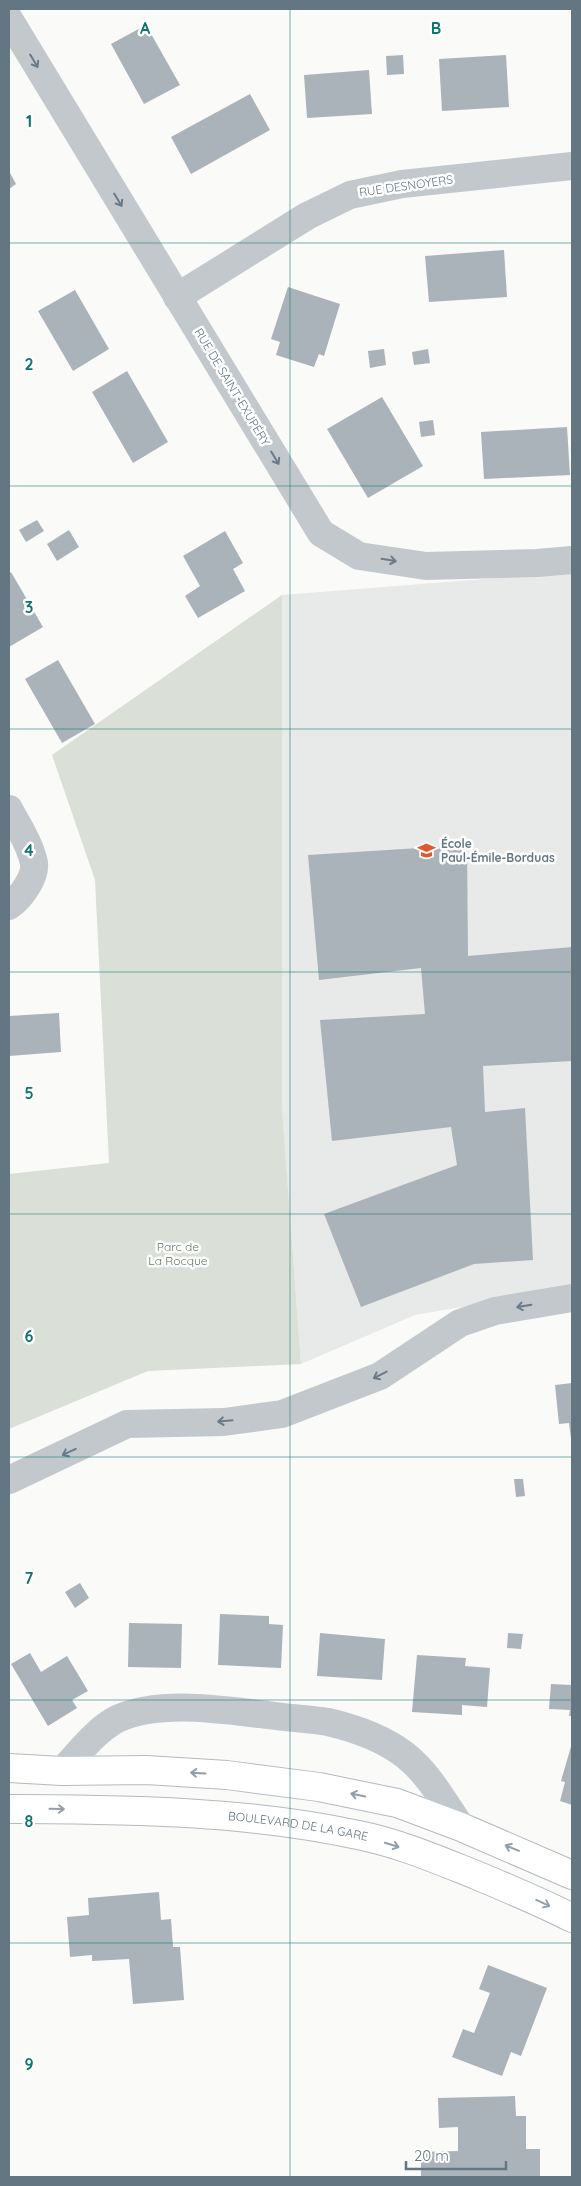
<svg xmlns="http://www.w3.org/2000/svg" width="581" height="2186" font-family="Quicksand,sans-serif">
<rect width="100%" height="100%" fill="#fafaf8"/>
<path fill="#e8e9e9" d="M572,572v716l-157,27 -114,49 -19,-256v-513z"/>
<path fill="#dadfd7" d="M282,595v513l19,256 -153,7 -139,58v-255l100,-11 -14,-283 -43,-125z"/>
<g fill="#aab3b9">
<path d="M146,25l34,60 -36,19 -33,-60z"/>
<path d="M403,55l1,19 -17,1 -1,-19z"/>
<path d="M506,55l3,52 -67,4 -3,-52z"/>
<path d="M369,70l3,44 -65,4 -3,-43z"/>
<path d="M250,94l20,36 -79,44 -20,-37z"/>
<path d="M9,171l7,13 -7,5z"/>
<path d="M504,250l3,47 -78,5 -4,-46z"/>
<path d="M288,287l52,17 -16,52 -5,-2 -5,13 -38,-12 4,-13 -9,-3z"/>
<path d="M75,290l34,59 -36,22 -35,-60z"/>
<path d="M384,349l2,16 -16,3 -2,-17z"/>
<path d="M428,349l2,14 -16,2 -2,-13z"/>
<path d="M127,371l41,71 -35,21 -41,-71z"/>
<path d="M382,397l41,69 -55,32 -41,-69z"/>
<path d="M433,420l2,15 -14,2 -2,-15z"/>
<path d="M567,427l3,48 -86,4 -3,-47z"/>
<path d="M37,520l7,11 -18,11 -7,-12z"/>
<path d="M69,530l10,17 -22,14 -10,-17z"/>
<path d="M225,531l18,32 -10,6 12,22 -47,27 -13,-22 15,-10 -17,-30z"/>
<path d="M11,572l32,55 -34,20v-73z"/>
<path d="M58,660l37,64 -33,19 -37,-64z"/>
<path d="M467,845l1,111 104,-9v114l-89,5 2,46 40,-4 8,152 -59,4 -113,43 -37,-93 133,-49 -6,-38 -119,14 -12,-121 105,-6 -4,-46 -102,12 -11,-125z"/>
<path d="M59,1013l2,39 -52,4v-40z"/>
<path d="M572,1383v56h-1l-2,-16 -10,1 -4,-39z"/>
<path d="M514,1479h9l2,17 -9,1z"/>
<path d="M80,1583l9,15 -14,10 -10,-16z"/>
<path d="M220,1614l49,2v8l14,1 -2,43 -63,-3z"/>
<path d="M129,1623l53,1 -1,44 -53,-1z"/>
<path d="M320,1633l65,6 -3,41 -65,-4z"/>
<path d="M508,1633l15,1 -2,15 -14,-1z"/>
<path d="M30,1653l11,19 26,-16 21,35 -16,9 5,8 -29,18 -37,-62z"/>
<path d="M417,1655l49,3 -1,8 25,2 -3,39 -25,-2v10l-50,-3z"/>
<path d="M551,1684l21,1v31h-3l1,-6 -21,-1z"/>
<path d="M572,1743v62l-12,-4 5,-19 -4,-1z"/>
<path d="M159,1892l2,28 10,-1 2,28h7l4,53 -51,4 -4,-45 -37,2v-6l-22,2 -3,-40 22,-2 -1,-17z"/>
<path d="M488,1965l59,23 -26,68 -10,-4 -9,24 -50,-19 11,-28 11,4 16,-40 -11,-4z"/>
<path d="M515,2096l1,20h10v33h14v28h-119v-25l37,-1v-24l-19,1 -1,-30z"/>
</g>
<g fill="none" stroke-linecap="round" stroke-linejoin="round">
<defs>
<g id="secondary">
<path d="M9,1768l53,3 84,-1 81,5 92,12 78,16 64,24 111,48"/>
<path id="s1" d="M9,1809c119,1 232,1 349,26 41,8 80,25 118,40 33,14 65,27 96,43"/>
</g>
</defs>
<use href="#secondary" stroke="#b3babf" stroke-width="30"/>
<g stroke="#c3c8cc" stroke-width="28">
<path d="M9,19l312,514 38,23 67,10 111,-3 35,-3"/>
<path d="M177,297l130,-81 43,-21 52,-11 170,-18"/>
<path d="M9,809c9,17 21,35 25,54 2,14 -14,36 -25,43"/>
<path d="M9,1480l118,-56 97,-2 58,-8 98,-38 80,-53 35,-12 77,-13"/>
<path d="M62,1771c16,-17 34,-41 55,-52 43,-20 106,-9 151,-4 20,3 41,4 60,7 26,6 56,17 77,33 24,19 39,47 56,72"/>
</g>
<use href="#secondary" stroke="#fff" stroke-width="28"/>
</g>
<defs><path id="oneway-shaft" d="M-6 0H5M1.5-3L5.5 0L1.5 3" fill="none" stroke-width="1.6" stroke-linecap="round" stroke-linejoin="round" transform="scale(1.25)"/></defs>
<g stroke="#6a7a87">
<use href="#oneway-shaft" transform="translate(34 61) rotate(59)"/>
<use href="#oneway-shaft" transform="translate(118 200) rotate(59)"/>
<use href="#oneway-shaft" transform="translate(275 458) rotate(59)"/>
<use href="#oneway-shaft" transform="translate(389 560) rotate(9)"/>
<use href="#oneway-shaft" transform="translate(524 1306) rotate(170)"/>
<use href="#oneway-shaft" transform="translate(380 1375) rotate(153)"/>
<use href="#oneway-shaft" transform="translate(225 1421) rotate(175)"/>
<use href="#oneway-shaft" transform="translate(69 1452) rotate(155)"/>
</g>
<g stroke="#939fa8">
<use href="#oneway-shaft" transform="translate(198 1773) rotate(-177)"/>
<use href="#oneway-shaft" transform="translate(358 1795) rotate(-168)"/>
<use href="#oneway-shaft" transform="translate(57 1809) rotate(1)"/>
<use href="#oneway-shaft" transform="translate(392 1845) rotate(17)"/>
<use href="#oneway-shaft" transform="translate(512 1848) rotate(-157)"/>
<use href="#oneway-shaft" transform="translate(543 1903) rotate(25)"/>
</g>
<path fill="none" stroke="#0f766e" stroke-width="1" stroke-opacity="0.55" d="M290,9v2168M9,243h563M9,486h563M9,729h563M9,972h563M9,1214h563M9,1457h563M9,1700h563M9,1943h563"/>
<defs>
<symbol id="school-bare" viewBox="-9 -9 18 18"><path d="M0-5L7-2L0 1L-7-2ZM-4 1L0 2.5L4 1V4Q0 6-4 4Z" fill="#e4572e" stroke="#fff" stroke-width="2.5" paint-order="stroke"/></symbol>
</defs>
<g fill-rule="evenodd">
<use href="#school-bare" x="414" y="838" width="25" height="25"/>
</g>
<g text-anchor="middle" stroke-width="5" stroke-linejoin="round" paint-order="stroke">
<g font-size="12" fill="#657683" stroke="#fff">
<text transform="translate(406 186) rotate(-8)" y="4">RUE DESNOYERS</text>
<text transform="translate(232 387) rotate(59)" y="4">RUE DE SAINT-EXUPÉRY</text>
<text dy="4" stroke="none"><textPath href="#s1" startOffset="290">BOULEVARD DE LA GARE</textPath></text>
</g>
<g font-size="12" font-weight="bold" fill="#657683" stroke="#fff" text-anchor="start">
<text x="441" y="848">École<tspan x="441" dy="14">Paul-Émile-Borduas</tspan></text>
</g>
<g font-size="12" fill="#687a64" stroke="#fff">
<text x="178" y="1251">Parc de<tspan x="178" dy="14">La Rocque</tspan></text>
</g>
</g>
<g font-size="16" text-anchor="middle" font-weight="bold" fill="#0f766e" stroke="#fff" stroke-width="5" stroke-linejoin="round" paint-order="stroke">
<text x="145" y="34">A</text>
<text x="436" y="34">B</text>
<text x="29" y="127">1</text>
<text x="29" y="370">2</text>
<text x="29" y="613">3</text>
<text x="29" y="856">4</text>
<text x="29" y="1099">5</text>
<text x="29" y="1342">6</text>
<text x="29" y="1584">7</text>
<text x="29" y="1827">8</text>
<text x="29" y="2070">9</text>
</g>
<rect width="581" height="2186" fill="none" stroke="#657683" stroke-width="20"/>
<path d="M406 2161v8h100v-8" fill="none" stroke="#657683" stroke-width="2.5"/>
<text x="414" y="2161" font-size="15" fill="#657683" stroke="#ffffff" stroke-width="4" paint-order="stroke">20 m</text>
</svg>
